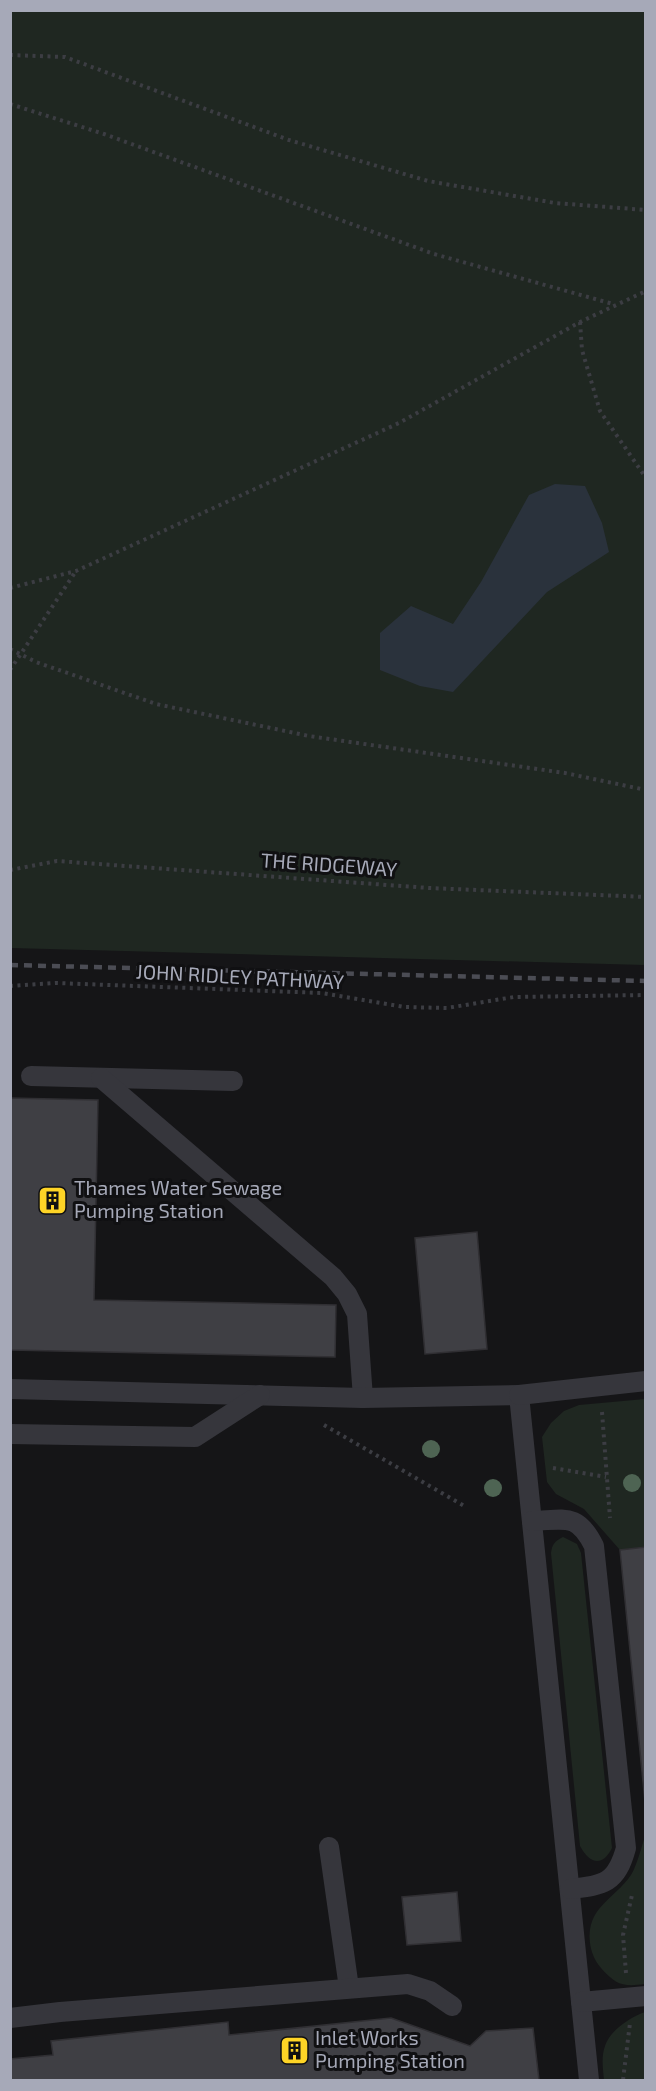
<svg xmlns="http://www.w3.org/2000/svg" width="656" height="2091" font-family="'Exo 2',sans-serif">
<rect width="100%" height="100%" fill="#151517"/>
<g fill="#1f2721">
<path d="M11,11h634v954l-634,-17z"/>
<path d="M645,1399v148l-25,3 -36,-41 -28,-15 -9,-12 -5,-45 9,-14 13,-12 15,-6z"/>
<path d="M563,1537l14,7 4,9 31,295c-10,20 -23,15 -32,-2l-29,-293c1,-9 4,-12 12,-16z"/>
<path d="M645,1836v148c-22,3 -29,1 -44,-16 -6,-7 -10,-16 -11,-25 -4,-36 24,-43 41,-68 5,-7 11,-29 14,-39z"/>
<path d="M645,2012v68h-41c-1,-11 -3,-23 1,-34 5,-16 26,-29 40,-34z"/>
</g>
<path fill="#2a323c" d="M555,484l30,2 17,37 7,29 -62,40 -94,100 -33,-6 -40,-16v-37l31,-27 42,18 28,-42 48,-87z"/>
<g fill="#3f3f44" stroke="#302f33" stroke-width="1.5">
<path d="M10,1098l88,2 -4,200 242,5 -1,52 -325,-7z"/>
<path d="M477,1232l10,117 -62,5 -10,-116z"/>
<path d="M646,1547v265l-26,-262z"/>
<path d="M457,1892l4,49 -54,4 -5,-48z"/>
<path d="M391,2018l79,28 16,-15 47,-3 6,52h-529v-21l43,-4 -2,-14 177,-19 1,13z"/>
</g>
<g fill="none" stroke-linecap="round" stroke-linejoin="round">
<g stroke="#3c3d43" stroke-width="4" stroke-dasharray="3 4.5" stroke-linecap="butt">
<path d="M10,55l55,2 224,83 139,41 127,22 91,7"/>
<path d="M10,104l94,30 330,120 179,50"/>
<path d="M580,322l2,28 18,61 46,67"/>
<path d="M10,588l66,-17 323,-148 181,-101 66,-31"/>
<path d="M10,649l26,13 120,42 153,32 256,37 81,17"/>
<path d="M10,670l66,-99"/>
<path d="M10,870l47,-9 372,27 217,9"/>
<path d="M10,986l46,-3 266,10 83,14 42,1 67,-11 132,-2"/>
<path d="M602,1412l8,106"/>
<path d="M324,1425l142,82"/>
<path d="M553,1468l53,9"/>
<path d="M626,1973l-3,-38 9,-40"/>
<path d="M623,2080l7,-57"/>
</g>
<g stroke="#36363c" stroke-width="20">
<path d="M31,1076l202,5"/>
<path d="M101,1078l232,199 14,17 10,20 6,84"/>
<path d="M10,1389l353,9 156,-3 70,685"/>
<path d="M519,1395l127,-14"/>
<path d="M10,1434l185,3 65,-42"/>
<path d="M532,1521c33,-1 45,-9 62,25l32,302c-10,36 -22,37 -56,41"/>
<path d="M329,1847l20,141"/>
<path d="M581,2002l65,-6"/>
<path d="M10,2018l50,-6 348,-28 22,7 22,15"/>
</g>
<path stroke="#4b4c54" stroke-width="4.5" stroke-dasharray="8 6" stroke-linecap="butt" d="M10,965l636,16"/>
</g>
<g fill="#4e6453">
<circle cx="431" cy="1449" r="9"/>
<circle cx="632" cy="1483" r="9"/>
<circle cx="493" cy="1488" r="9"/>
</g>
<defs>
<symbol id="building-square" viewBox="-11 -11 22 22"><rect x="-9" y="-9" width="18" height="18" rx="4" fill="#fed426" stroke="#101012"/><path d="M-4-6H4V6H1V3H-1V6H-4ZM-2.5-4.3h1.7v1.8h-1.7ZM.8-4.3h1.7v1.8H.8ZM-2.5-1h1.7V.8h-1.7ZM.8-1h1.7V.8H.8Z" fill="#111"/></symbol>
</defs>
<g fill-rule="evenodd">
<use href="#building-square" x="36" y="1184" width="33" height="33"/>
<use href="#building-square" x="278" y="2034" width="33" height="33"/>
</g>
<g text-anchor="middle" stroke-width="6" stroke-linejoin="round" paint-order="stroke">
<g font-size="20" fill="#a6a9b8" stroke="#101012">
<text transform="translate(329 865) rotate(4)" y="7">THE RIDGEWAY</text>
<text transform="translate(240 977) rotate(3)" y="7">JOHN RIDLEY PATHWAY</text>
</g>
<g font-size="20" fill="#a6a9b8" stroke="#101012" text-anchor="start">
<text x="74" y="1195">Thames Water Sewage<tspan x="74" dy="23">Pumping Station</tspan></text>
<text x="315" y="2045">Inlet Works<tspan x="315" dy="23">Pumping Station</tspan></text>
</g>
</g>
<rect width="656" height="2091" fill="none" stroke="#a6a9b8" stroke-width="24"/>
</svg>
